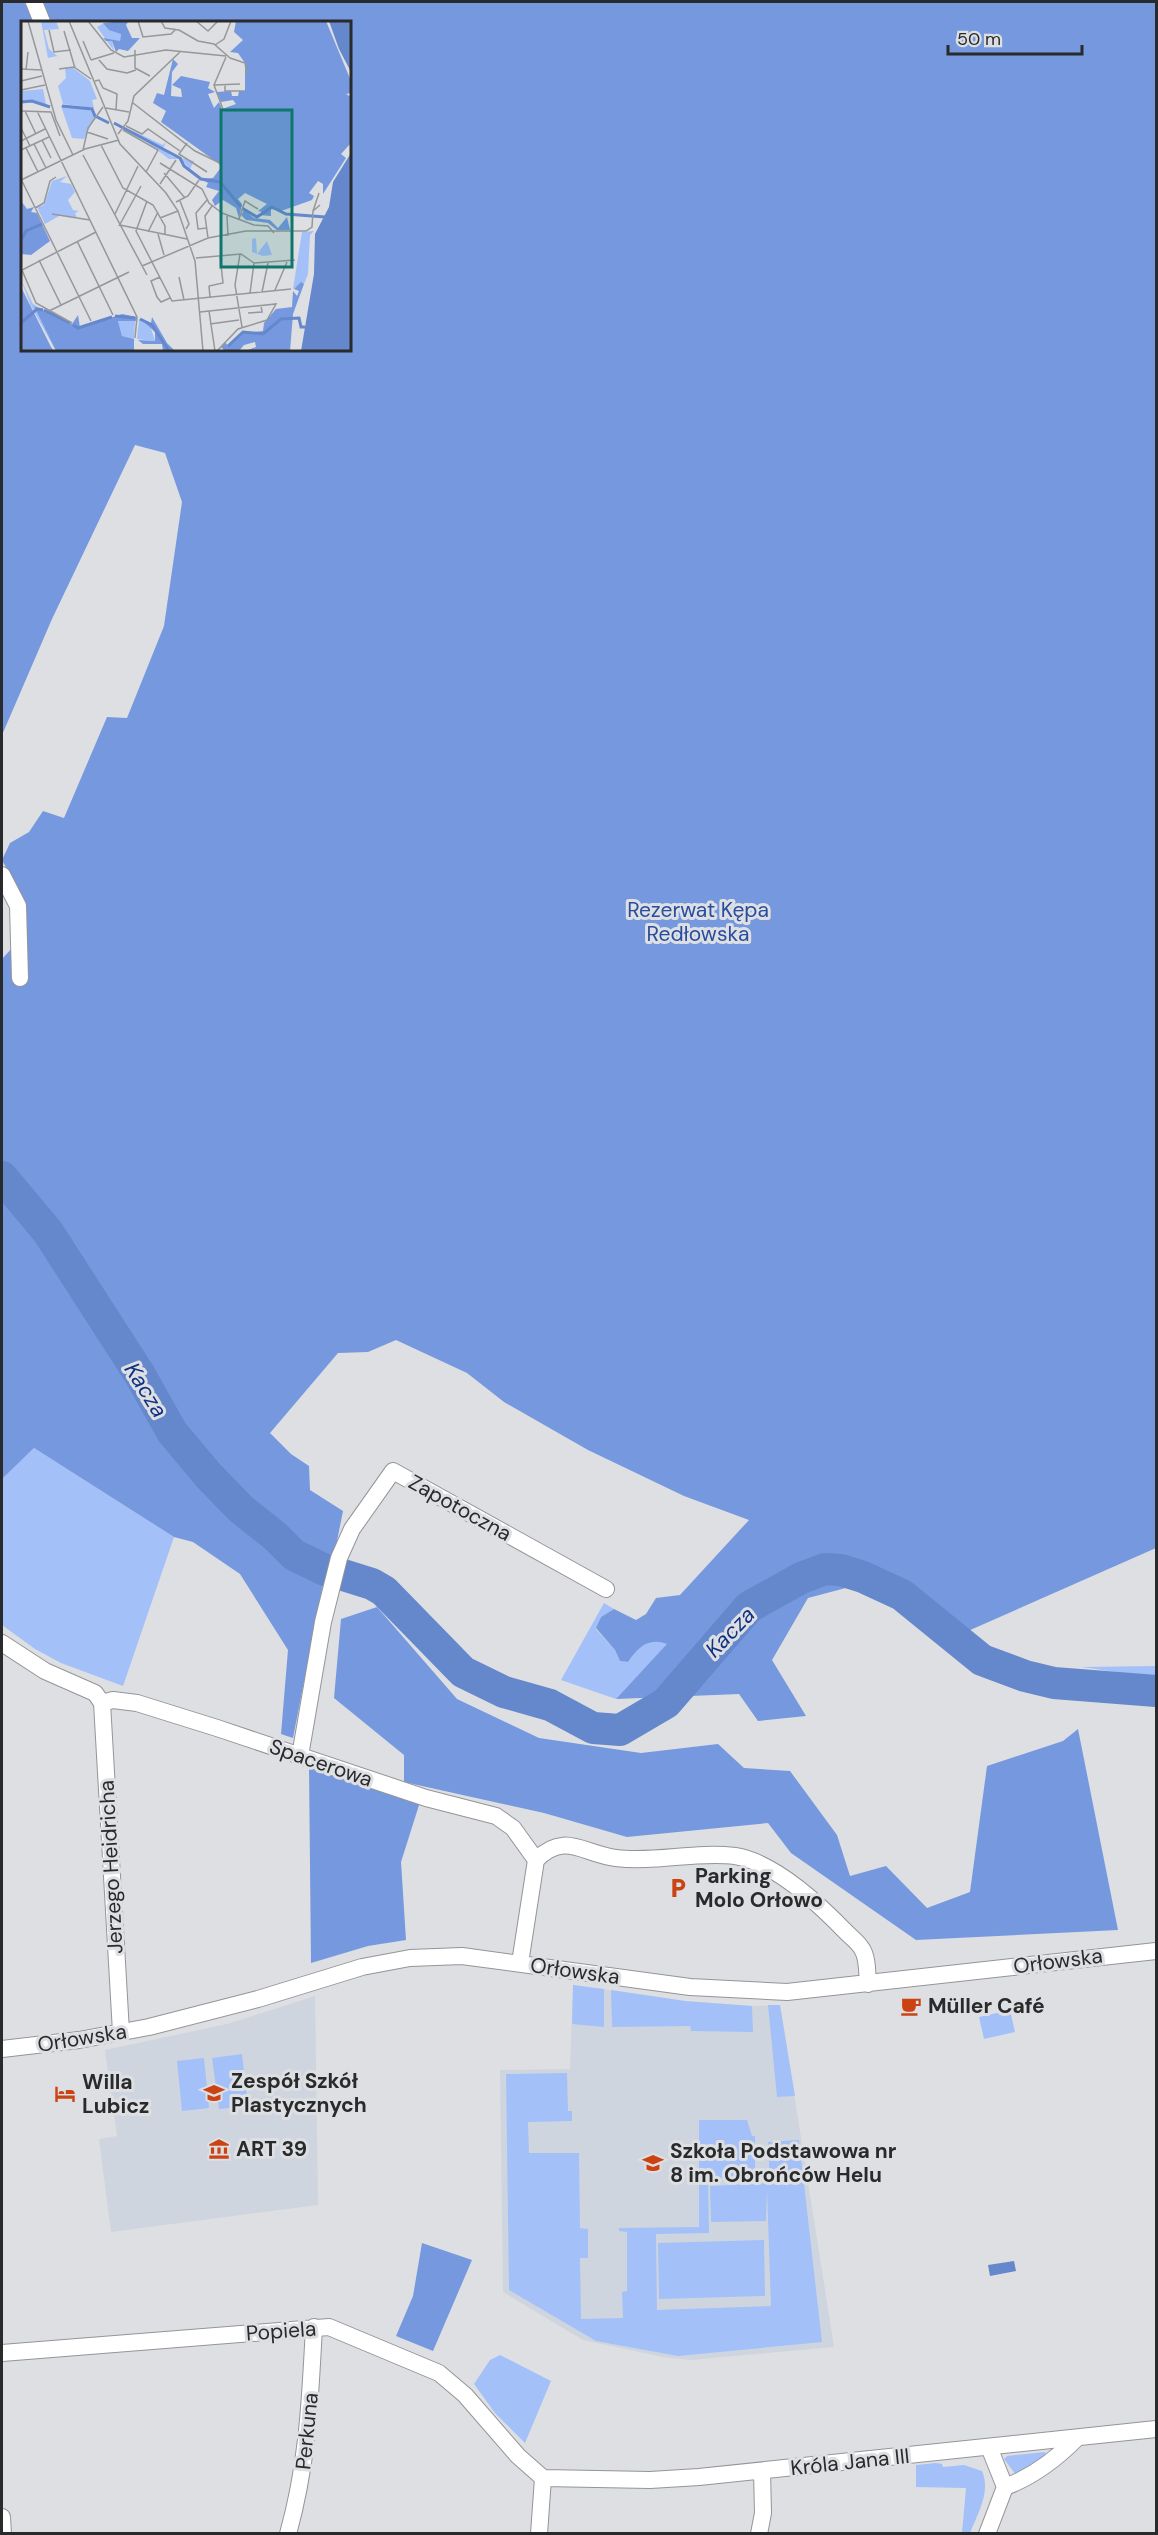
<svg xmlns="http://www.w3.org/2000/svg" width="1158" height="2535" font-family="'DM Sans',sans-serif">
  <rect width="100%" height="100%" fill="#dddfe2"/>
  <path fill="#cfd5de" d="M 573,1985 L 685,2001 L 752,2006 L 780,2005 L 834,2347 L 691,2360 L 663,2357 L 583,2340 L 503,2292 L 500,2070 L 570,2069 Z
    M 315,1996 L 318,2205 L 111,2232 L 99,2139 L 117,2136 L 105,2050 L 227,2024 Z"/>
  <path fill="#a3c0f9" d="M 34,1448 L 174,1537 L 123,1686 L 61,1663 L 35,1649 L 2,1625 L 2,1479 Z
    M 604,1603 L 614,1609 L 601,1617 L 596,1629 L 615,1650 L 620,1661 L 628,1662 C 638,1646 649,1637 668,1644 L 616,1699 L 561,1680 Z
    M 1156,1666 L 1156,1675 L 1135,1675 L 1082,1667 Z
    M 573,1985 L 604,1989 L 604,2027 L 572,2024 Z
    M 611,1990 L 685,2001 L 752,2006 L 753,2032 L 691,2031 L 690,2026 L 612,2027 Z
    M 768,2005 L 780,2005 L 795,2096 L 777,2097 Z
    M 1010,2010 L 1015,2032 L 984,2039 L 979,2017 Z
    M 242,2054 L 248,2106 L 219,2109 L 212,2058 Z
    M 204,2058 L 209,2108 L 182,2111 L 177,2061 Z
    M 567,2073 L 568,2111 L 572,2111 L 572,2121 L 528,2122 L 529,2153 L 579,2153 L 580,2228 L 588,2229 L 588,2258 L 580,2258 L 581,2319 L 623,2318 L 622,2292 L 627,2291 L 627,2232 L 619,2231 L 619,2228 L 699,2227 L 699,2120 L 747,2120 L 752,2136 L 755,2136 L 755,2177 L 708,2178 L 709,2233 L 656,2234 L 657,2310 L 771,2306 L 767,2190 L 766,2221 L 711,2222 L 710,2186 L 770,2183 L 768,2142 L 799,2140 L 822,2342 L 678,2356 L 596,2341 L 509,2290 L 506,2074 Z
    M 764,2240 L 765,2296 L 659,2299 L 658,2243 Z
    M 500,2355 L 551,2381 L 525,2443 L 495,2413 L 474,2384 L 490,2360 Z
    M 1045,2452 L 1046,2456 L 1016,2475 L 1004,2459 L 1007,2456 Z
    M 936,2463 L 942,2464 L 943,2467 L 964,2465 L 982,2471 C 991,2492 978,2513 970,2533 L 962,2533 L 966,2488 L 916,2487 L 916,2465 Z"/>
  <path fill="#7598df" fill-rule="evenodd" d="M 2,2 L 24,2 L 27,7 L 39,2 L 1156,2 L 1156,1548 L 968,1631 L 857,1585 L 808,1598 L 772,1660 L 806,1716 L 758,1721 L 739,1694 L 616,1699 L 667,1644 C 649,1637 638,1647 628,1662 L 620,1661 L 615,1650 L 596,1628 L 601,1617 L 614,1609 L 636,1620 L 646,1614 L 656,1598 L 680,1595 L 749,1520 L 684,1496 L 588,1450 L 504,1402 L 467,1373 L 396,1340 L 368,1352 L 338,1353 L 270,1433 L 291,1454 L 309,1466 L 310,1490 L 343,1511 L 336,1546 L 322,1589 L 293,1738 L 281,1734 L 288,1650 L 240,1574 L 193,1542 L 174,1537 L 34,1448 L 2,1479 L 2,959 L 12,948 L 24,901 L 2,860 L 10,843 L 29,832 L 43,811 L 64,818 L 107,717 L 127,718 L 164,626 L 182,502 L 165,453 L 135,445 L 52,619 L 2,735 ZM 22,22 L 350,22 L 350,350 L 22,350 Z
    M 377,1607 L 457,1699 L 539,1738 L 641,1753 L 718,1744 L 744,1768 L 790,1771 L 837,1835 L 850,1876 L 886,1866 L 927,1908 L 970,1892 L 987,1766 L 1063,1741 L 1078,1729 L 1118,1930 L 916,1940 L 791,1853 L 768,1823 L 627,1837 L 544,1813 L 404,1782 L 404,1755 L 334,1698 L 341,1619 Z
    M 309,1767 L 420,1802 L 401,1862 L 406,1940 L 368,1946 L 311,1963 Z
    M 422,2243 L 472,2260 L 433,2351 L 396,2336 L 413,2296 Z"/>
  <path fill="#6587cc" d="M 1014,2261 L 1016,2271 L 990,2276 L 988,2265 Z"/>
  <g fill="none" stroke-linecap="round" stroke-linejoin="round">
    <path stroke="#6587cc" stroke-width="32" d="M 2,1177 L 48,1232 L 140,1375 L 172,1432 L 208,1475 L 241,1509 L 275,1536 L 294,1555 L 325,1570
      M 340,1574 L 372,1584 L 384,1591 L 463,1672 L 504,1692 L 550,1705 L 593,1728 L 620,1730 L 666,1703 L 749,1607 L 801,1578 L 825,1569 L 841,1570 L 863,1577 L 902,1595 L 982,1660 L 1025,1676 L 1054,1683 L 1156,1691"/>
    <g stroke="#949598" stroke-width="18">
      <path id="minor" d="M 34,2 L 42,22
        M 2,875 L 18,906 L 20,978
        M 2,1643 L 45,1671 L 95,1693 L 102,1703
        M 102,1703 L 113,1700 L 137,1703 L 217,1728 L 426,1798 L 496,1816 L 513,1828 L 536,1860
        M 102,1703 L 121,2032
        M 300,1756 L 323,1622 L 339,1558 L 352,1529 L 393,1471 L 606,1589
        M 536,1860 C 565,1831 583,1854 616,1858 C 655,1863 695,1851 735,1856 C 774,1862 819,1904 846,1932 C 851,1937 859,1943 862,1949 C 868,1958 867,1974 868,1984
        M 520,1963 L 536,1860
        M 2,2049 L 79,2040 L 149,2027 L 258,1999 L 362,1967 L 410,1958 L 462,1956 L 690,1987 L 787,1992 L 1156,1951
        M 2,2353 L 329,2327 L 439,2373 L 465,2395 L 518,2456 L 543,2478
        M 543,2478 L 650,2480 L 699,2477 L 1156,2429
        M 1005,2487 C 1032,2477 1056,2459 1076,2439
        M 2,2517 L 3,2534
        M 288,2534 C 308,2462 310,2400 314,2327
        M 539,2534 L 543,2478
        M 759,2534 L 763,2513 L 762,2471
        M 987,2534 L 1005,2487 L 989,2447"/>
    </g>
    <use href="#minor" stroke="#fff" stroke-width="16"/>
  </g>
  <defs>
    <g id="parking-bare" transform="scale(1.62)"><path d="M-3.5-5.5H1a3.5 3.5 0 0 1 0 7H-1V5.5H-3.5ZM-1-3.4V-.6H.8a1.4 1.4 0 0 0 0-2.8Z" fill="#cb4313" stroke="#dddfe2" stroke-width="2.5" paint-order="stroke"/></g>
    <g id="cafe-bare" transform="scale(1.62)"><path d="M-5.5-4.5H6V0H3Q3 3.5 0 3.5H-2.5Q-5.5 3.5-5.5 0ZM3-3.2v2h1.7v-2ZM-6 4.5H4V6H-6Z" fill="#cb4313" stroke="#dddfe2" stroke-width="2.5" paint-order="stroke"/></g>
    <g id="school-bare" transform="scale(1.62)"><path d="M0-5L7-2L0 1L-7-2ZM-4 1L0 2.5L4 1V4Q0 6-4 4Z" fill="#cb4313" stroke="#dddfe2" stroke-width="2.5" paint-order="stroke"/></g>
    <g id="hotel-bare" transform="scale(1.62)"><path d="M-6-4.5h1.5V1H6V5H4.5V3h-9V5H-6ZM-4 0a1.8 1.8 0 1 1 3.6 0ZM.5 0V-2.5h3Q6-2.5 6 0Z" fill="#cb4313" stroke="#dddfe2" stroke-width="2.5" paint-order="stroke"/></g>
    <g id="museum-bare" transform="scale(1.62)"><path d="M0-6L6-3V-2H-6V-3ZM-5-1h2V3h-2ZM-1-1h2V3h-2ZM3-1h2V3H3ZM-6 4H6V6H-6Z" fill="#cb4313" stroke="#dddfe2" stroke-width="2.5" paint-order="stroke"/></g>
  </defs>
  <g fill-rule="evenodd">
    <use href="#parking-bare" x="678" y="1888"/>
    <use href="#cafe-bare" x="911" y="2006"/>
    <use href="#school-bare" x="214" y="2093"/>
    <use href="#hotel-bare" x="65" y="2094"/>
    <use href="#museum-bare" x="219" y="2149"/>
    <use href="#school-bare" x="653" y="2163"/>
  </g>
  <g text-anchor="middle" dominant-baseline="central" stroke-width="6" stroke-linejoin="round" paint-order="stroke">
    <g font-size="21" fill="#274da0" stroke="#dddfe2">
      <text x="698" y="910">Rezerwat Kępa<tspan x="698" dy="24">Redłowska</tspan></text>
    </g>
    <g font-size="21" fill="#292a2b" stroke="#dddfe2">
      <text transform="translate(460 1508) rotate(29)">Zapotoczna</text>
      <text transform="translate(321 1763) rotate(19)">Spacerowa</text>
      <text transform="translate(111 1867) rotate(-93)">Jerzego Heidricha</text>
      <text transform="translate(1058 1961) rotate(-7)">Orłowska</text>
      <text transform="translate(575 1971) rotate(8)">Orłowska</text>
      <text transform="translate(82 2038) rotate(-9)">Orłowska</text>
      <text transform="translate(281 2331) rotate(-4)">Popiela</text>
      <text transform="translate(307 2431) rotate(-84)">Perkuna</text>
      <text transform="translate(850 2462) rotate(-6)">Króla Jana III</text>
    </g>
    <g font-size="21" font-weight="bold" fill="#292a2b" stroke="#dddfe2" text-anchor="start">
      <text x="695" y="1876">Parking<tspan x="695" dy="24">Molo Orłowo</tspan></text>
      <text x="928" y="2006">Müller Café</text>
      <text x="231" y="2081">Zespół Szkół<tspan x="231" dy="24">Plastycznych</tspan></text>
      <text x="82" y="2082">Willa<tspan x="82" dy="24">Lubicz</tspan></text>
      <text x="236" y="2149">ART 39</text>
      <text x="670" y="2151">Szkoła Podstawowa nr<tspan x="670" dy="24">8 im. Obrońców Helu</tspan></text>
    </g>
    <g font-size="22" font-style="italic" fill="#103283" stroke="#dddfe2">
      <text transform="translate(146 1390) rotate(58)">Kacza</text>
      <text transform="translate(730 1632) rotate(-46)">Kacza</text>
    </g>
  </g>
  <g transform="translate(21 21)">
    <rect width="330" height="330" fill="#dddfe2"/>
    <path d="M 20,0 L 35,0 L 38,8 L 23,9 L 28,28 L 41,39 L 36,35 L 27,37 ZM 83,2 L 100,13 L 99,20 L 91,20 L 93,30 L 76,6 ZM 51,46 L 69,60 L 76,78 L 71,79 L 73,87 L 42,83 L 37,65 L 45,57 L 44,47 ZM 22,68 L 25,83 L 0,80 L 0,70 ZM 45,84 L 72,90 L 74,96 L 63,118 L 51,117 L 40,85 ZM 110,109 L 142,124 L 145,121 L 142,128 L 151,135 L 173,140 L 169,148 L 160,138 L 148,138 ZM 46,155 L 39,161 L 50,163 L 54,171 L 47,179 L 52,189 L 58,190 L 54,192 L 56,197 L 40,194 L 24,203 L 16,186 L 23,184 L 31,160 ZM 293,210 L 289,214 L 287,253 L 283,263 L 272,268 L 281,211 ZM 235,217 L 236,233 L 246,220 L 251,234 L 242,235 L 231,231 L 231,218 ZM 0,259 L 12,283 L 45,300 L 14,285 L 35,330 L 10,285 ZM 101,297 L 114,300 L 113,318 L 101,315 L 97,300 ZM 118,298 L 129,304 L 134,320 L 116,318 Z" fill="#a3c0f9"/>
    <path d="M 103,0 L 107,1 L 105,4 L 111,17 L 119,17 L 107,30 L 98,28 L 95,31 L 91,20 L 85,20 L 82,17 L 99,20 L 100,13 L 88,9 L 82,2 ZM 215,0 L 305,0 L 330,60 L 330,72 L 325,73 L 330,76 L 330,122 L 320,133 L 325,137 L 302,173 L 302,163 L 297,160 L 288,172 L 293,175 L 291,179 L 260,190 L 250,188 L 250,195 L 238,194 L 241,191 L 237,190 L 246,183 L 224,172 L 217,178 L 221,183 L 218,197 L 215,187 L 202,179 L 194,185 L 191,179 L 198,170 L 185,166 L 187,162 L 180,158 L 192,157 L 201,145 L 140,101 L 145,90 L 132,82 L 136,72 L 143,74 L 152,38 L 157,43 L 151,51 L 150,75 L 161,76 L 160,68 L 151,64 L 160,55 L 189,61 L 187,67 L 194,71 L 187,73 L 193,87 L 198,81 L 201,88 L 215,83 L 212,79 L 200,81 L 196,71 L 210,70 L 211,75 L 217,75 L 218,70 L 224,70 L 224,42 L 217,32 L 209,31 L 222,19 L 213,11 ZM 0,180 L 6,188 L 13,186 L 10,191 L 16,192 L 29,220 L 10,234 L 0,233 ZM 223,189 L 233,197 L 249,199 L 257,207 L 266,196 L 269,209 L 256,209 L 247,202 L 225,199 L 220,194 ZM 280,261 L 283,263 L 272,293 L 269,330 L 224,330 L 235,326 L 234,321 L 223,324 L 218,330 L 204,330 L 200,326 L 204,321 L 207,325 L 222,312 L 242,310 L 243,302 L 255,288 L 271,286 L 272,270 L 276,275 L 278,270 L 273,268 ZM 0,266 L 30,326 L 33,330 L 0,330 ZM 13,285 L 51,303 L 57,294 L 59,307 L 101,293 L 116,296 L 116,300 L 97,300 L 101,315 L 113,318 L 113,330 L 35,330 ZM 131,296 L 146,322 L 154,330 L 142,330 L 141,323 L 122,323 L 117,319 L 134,320 L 134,311 L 123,301 L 130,302 Z" fill="#7598df"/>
    <path d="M 308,0 L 330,0 L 330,51 L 318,28 ZM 330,132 L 330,330 L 280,330 L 293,253 L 294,213 L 308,186 L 312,161 Z" fill="#6587cc"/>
    <path fill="none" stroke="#6587cc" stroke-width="3" d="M 0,81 L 11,80 L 29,86M 41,85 L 71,88 L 74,95 L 88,102M 93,102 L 159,137 L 163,145 L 180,158 L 199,161 L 220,186M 221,187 L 236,196 L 251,186 L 265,193 L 304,196M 0,219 L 5,210 L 21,203M 23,289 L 49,302M 94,295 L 114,297M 119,298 L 131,304 L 148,330M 0,302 L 16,288 L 22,289M 52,304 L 57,307 L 91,296M 207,325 L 222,311 L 242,313 L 260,298 L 278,297 L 280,306 L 284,306"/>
    <path fill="none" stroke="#959799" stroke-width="1.5" d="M 7,0 L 35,99 L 52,134M 48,0 L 99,123 L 145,172 L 157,190 L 174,240 L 182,330M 67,0 L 90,29 L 103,36 L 145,29 L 205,35M 117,0 L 122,16 L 150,13 L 155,8M 140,0 L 144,7 L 158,9 L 177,20 L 193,23 L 209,37M 175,0 L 187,10 L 197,0M 28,9 L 33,31 L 50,29M 43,10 L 54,47M 62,20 L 70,39M 194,24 L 203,18 L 210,0M 114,29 L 114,47 L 129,55M 209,37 L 224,42 L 226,53M 70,39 L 93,32M 78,39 L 86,48 L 106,52 L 115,49M 0,48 L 21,49M 38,48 L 53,46 L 70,58M 5,49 L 7,31M 0,60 L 21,55M 74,60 L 78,59 L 82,67 L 96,73 L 95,88M 193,64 L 219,63M 204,64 L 204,70 L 224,70M 0,69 L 24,64M 112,82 L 174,130 L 199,142 L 201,150M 85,87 L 108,91M 0,90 L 30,91 L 39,115M 4,90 L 15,113M 16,90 L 116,296 L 114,317M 203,91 L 193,64 L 205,36M 105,105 L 121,113 L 127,108 L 159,130M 0,107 L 9,125M 102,109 L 137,129 L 125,151M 66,111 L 87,118M 97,113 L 107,100 L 113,75 L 159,31M 21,119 L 30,137M 0,120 L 24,108M 166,122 L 158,133 L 186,151M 13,123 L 25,147M 80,124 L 102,167 L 132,184 L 144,205 L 144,215M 5,127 L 17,151M 0,129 L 28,116M 62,129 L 67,107 L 82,86M 62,134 L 126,254M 139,142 L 181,168 L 188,182 L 201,192 L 233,204M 143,152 L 164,177M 0,158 L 70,300M 0,159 L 64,128 L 98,119M 139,163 L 155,139M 126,180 L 115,210 L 151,280 L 270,268M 159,180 L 168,203 L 165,208M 155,181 L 167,175 L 178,159M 14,187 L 23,182 L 29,160 L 35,156M 292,190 L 298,172M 31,193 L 69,199M 94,193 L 117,145M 206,195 L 207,215M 139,197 L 157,190M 218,198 L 224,180 L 237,188M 99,204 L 166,218M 233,204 L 247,205 L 253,212M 98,205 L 120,165M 186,207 L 177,208 L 175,192 L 186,179M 127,211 L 137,191M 137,213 L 143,234M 187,217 L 184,195 L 191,185M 56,220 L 92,294M 219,233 L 214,264 L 221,306M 175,237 L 220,233 L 233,242M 18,239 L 40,284M 233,242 L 274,239M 121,245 L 187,217 L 225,210 L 285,210 L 291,206 L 292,190 L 299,184M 139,256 L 130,260 L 136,276 L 140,281 L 149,277M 158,256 L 163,279M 254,269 L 266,241M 241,271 L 247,242M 229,272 L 233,242M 189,276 L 188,265 L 202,262 L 199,235M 28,290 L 108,251M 188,290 L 194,330M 179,291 L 255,283 L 246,299 L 217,308 L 196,330M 227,292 L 241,291 L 240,284M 51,302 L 15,282 L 1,249 L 75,211M 189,303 L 218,299"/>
    <path fill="#0f766e" fill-opacity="0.15" stroke="#0f766e" stroke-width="3" d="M 200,89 L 271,89 L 271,246 L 200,246 Z"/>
    <rect width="330" height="330" fill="none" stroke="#292a2b" stroke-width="3"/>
  </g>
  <rect width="1158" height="2535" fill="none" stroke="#292a2b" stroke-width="6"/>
  <path d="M948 45v9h134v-9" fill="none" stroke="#292a2b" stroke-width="3"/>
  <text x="957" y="45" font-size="18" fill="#292a2b" stroke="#dddfe2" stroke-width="4.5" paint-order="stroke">50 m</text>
</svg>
